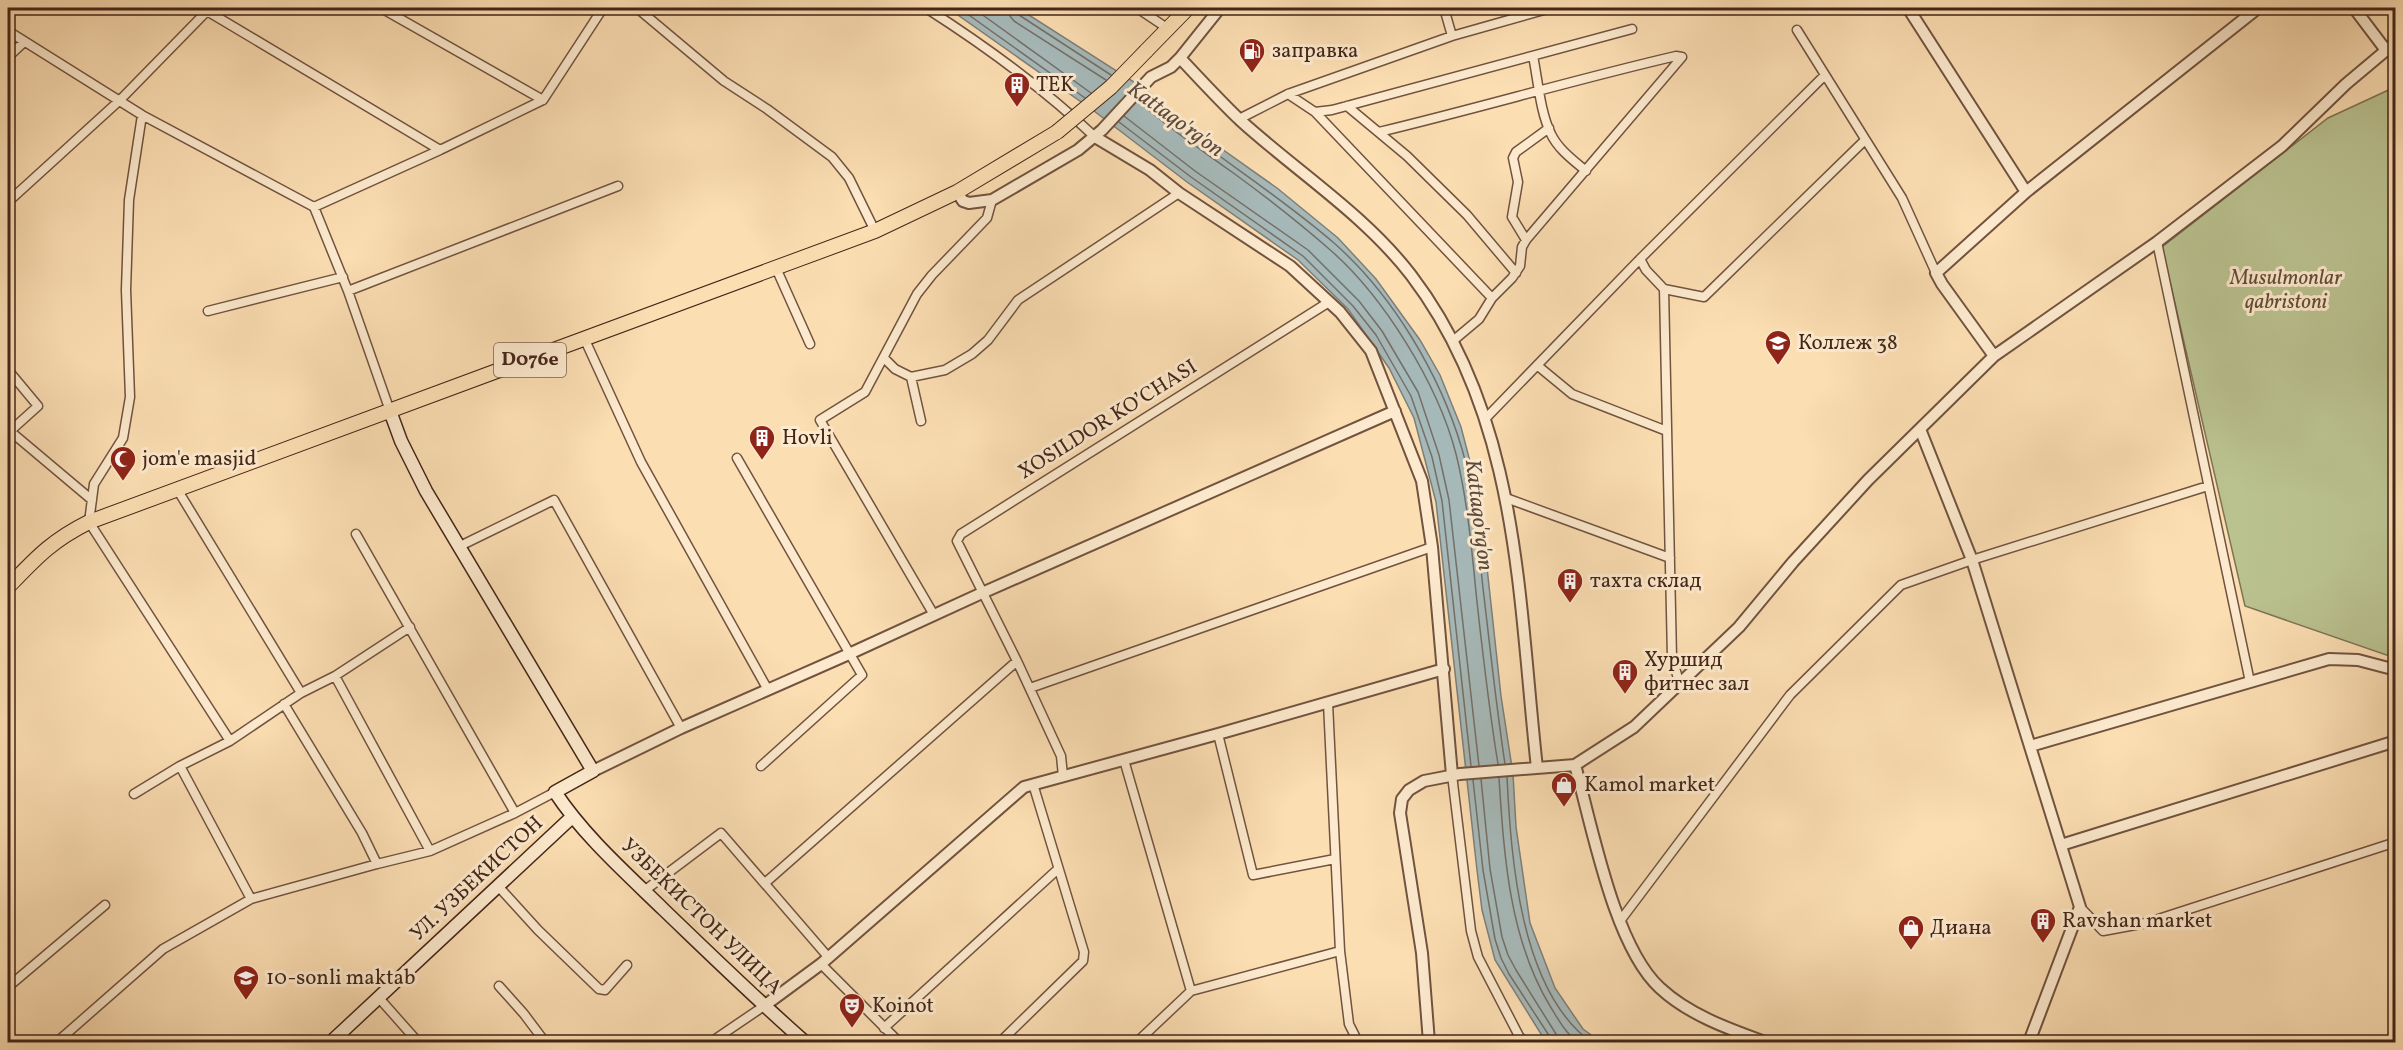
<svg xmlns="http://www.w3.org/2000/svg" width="2403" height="1050" font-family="Vollkorn,serif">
  <rect width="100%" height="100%" fill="#fcdeb3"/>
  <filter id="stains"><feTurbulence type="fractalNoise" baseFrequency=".00333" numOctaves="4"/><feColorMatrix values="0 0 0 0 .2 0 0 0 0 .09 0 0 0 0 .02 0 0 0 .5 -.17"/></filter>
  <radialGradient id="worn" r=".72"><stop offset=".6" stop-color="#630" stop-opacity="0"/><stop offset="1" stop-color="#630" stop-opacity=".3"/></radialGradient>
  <path fill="#bac290" stroke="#7e7454" stroke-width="1.5" d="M 2395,87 L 2395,658 L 2245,606 L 2162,247 L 2328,118 Z"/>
  <path fill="#a6b9b9" stroke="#7e7e79" stroke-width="1.5" d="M 948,8 L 1018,8 L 1145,89 L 1188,125 L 1277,188 L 1338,238 L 1376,279 L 1420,340 L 1440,375 L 1461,427 L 1473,473 L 1485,549 L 1501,696 L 1513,774 L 1516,827 L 1530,923 L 1555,988 L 1583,1029 L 1601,1042 L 1546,1042 L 1495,960 L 1482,910 L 1477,870 L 1436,502 L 1414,418 L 1389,368 L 1348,309 L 1298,260 L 1187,182 L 1094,111 Z"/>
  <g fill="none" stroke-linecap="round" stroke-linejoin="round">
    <path stroke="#746f68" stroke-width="1.5" d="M 959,8 L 1085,98
      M 973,8 L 1091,93
      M 1008,8 L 1010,16 L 1014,21 L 1106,80
      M 1016,8 L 1019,15 L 1111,75
      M 1143,96 C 1203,149 1273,190 1334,243 C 1392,294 1440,374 1462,449 C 1475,493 1478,542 1483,588 C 1490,647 1496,705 1505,764
      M 1138,101 C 1168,128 1200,149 1232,172 C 1265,196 1297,221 1328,248 C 1383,295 1438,384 1456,454 C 1468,502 1472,553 1477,602 C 1483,656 1489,710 1498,764
      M 1124,116 L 1195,171 L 1308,250 L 1359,301 L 1382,331 L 1418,392 L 1439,455 L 1449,500 L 1479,766
      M 1119,122 L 1191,177 L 1303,256 L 1353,306 L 1376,335 L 1411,396 L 1432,457 L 1442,501 L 1471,766
      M 1507,777 C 1511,858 1520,990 1591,1042
      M 1499,778 C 1504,855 1509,938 1550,1006 C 1558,1019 1566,1034 1578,1042
      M 1481,779 L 1490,869 L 1502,937 L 1508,955 L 1516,970 L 1556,1034 L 1558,1042
      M 1473,780 L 1483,870 L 1495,939 L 1501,958 L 1509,974 L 1550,1037 L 1551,1042"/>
    <g stroke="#71533f" stroke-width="11">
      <path id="minor" d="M 202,8 L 440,150
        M 381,8 L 543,100
        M 637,8 L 724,81 L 767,109 L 832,157 L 849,178 L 875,231
        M 926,8 C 987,47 1042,87 1095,137
        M 1137,8 L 1167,28
        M 1444,8 L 1452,36
        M 1797,30 L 1902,198 L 1936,273
        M 8,31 L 142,115 L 314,207 L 348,291 L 390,411
        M 1533,56 C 1538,80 1540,112 1551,134 C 1558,149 1573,160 1586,171
        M 8,57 L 24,42
        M 1288,94 L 1315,112 L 1332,110 L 1632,29
        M 1347,106 L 1407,156 L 1467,215 L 1516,273
        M 1315,112 L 1492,298
        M 142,115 L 129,200 L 126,290 L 130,397 L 123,438 L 94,484 L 89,522 L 230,741
        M 1239,119 L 1288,94 L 1452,36 L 1551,8
        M 1379,132 C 1479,108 1577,79 1676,56 L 1682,57 L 1526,240 L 1522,247 L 1520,266 L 1512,278 L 1492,298 L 1479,319 L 1454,340
        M 8,202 L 120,100 L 210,8
        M 314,207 L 440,150 L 543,100 L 603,8
        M 1526,240 L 1512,217 L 1518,182 L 1513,158 L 1516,152 L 1549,128
        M 2157,242 L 2250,682
        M 1640,259 L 1646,270 L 1664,289 L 1672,658 L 1680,685
        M 776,268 L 810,344
        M 1664,289 L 1704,297 L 1865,140
        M 348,291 L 618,186
        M 208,311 L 343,277
        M 585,340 L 641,462 L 768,690
        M 884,358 L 895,369 L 911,377 L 945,370 L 972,354 L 988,340 L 1018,300 L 1179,193
        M 1538,366 L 1572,394 L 1667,431
        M 8,370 L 38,406 L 8,433
        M 911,377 L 921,421
        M 1486,418 L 1640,259 L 1825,75
        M 10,431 L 92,500
        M 737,458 L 862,675 L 761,766
        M 177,489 L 301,693
        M 1506,498 L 1670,558
        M 356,534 L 515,813
        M 458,547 L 554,500 L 681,728
        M 934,615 L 820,420 L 865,392 L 917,294 L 932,275 L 987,218 L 992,200
        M 335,676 L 430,851
        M 1030,688 L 1432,547
        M 1328,703 L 1340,951 L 1349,1024 L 1358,1042
        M 284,704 L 362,833 L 377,864
        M 1218,734 L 1253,875 L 1335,859
        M 1124,760 L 1191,991
        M 180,766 L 251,899
        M 1452,775 L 1471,931 L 1478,957 L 1519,1036 L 1524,1042
        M 1063,776 L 1061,756 L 1017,661 L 957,541 L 961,534 L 1329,302
        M 134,794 L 180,766 L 230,741 L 301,693 L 335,676 L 410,627
        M 765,883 L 1017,661
        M 498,886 L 538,930 L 599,989 L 605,990 L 627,965
        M 644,891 L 721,833 L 829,958
        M 2080,907 L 2103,931 L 2146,923 L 2396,842
        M 1620,921 L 1790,695 L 1901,585 L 1972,560 L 2208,486
        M 821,964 L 899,1042
        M 499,986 L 524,1014 L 545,1042
        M 8,987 L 105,905
        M 379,998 L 418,1042
        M 884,1028 L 1058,869
        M 57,1042 L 163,949 L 251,899 L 377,864 L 430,851 L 515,813 L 555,792
        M 711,1042 L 764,1006
        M 1000,1042 L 1083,961 L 1084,952 L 1033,784
        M 1137,1042 L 1191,991 L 1340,951"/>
    </g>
    <g stroke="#71533f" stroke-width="14">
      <path id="tertiary" d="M 1908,8 L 2026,192
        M 2354,8 L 2385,49
        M 1180,58 C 1200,79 1219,100 1240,120 C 1296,171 1364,214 1411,275 C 1520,418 1518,597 1537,768
        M 1095,137 L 1150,170 L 1179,193 L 1290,266 L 1340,312 L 1371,351 L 1422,481 L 1432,547 L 1452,775
        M 957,192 L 963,201 L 969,203 L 992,200 L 1078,150 L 1102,130 L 1151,77 L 1171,67 L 1180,58 L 1220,8
        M 1994,356 L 1942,284 L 1936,273 L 2026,192 L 2258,8
        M 1920,429 L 1972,560 L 2080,907 L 2029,1042
        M 2030,746 L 2329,659 L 2358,660 L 2396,670
        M 1575,765 C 1592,826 1614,946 1660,988 C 1689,1015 1729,1029 1765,1042
        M 593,771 L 681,728 L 849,654 L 982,593 L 1395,411
        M 2061,845 L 2396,741
        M 764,1006 L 821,964 L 1024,787 L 1218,734 L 1444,669
        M 1429,1042 L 1422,953 L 1400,813 L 1402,799 L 1409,790 L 1424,781 L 1460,774 L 1575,765 L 1634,727 L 1739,627 L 1793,562 L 1868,480 L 1994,356 L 2157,242 L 2282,146 L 2346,84 L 2396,42"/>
    </g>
    <g stroke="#432518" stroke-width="15">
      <path id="secondary" d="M 390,411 L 401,441 L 426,491 L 593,771 L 555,792 C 584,836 626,873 664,910 C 711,955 757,1000 805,1042
        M 331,1042 L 572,817"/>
    </g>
    <g stroke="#432518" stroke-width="16">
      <path id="primary" d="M 1146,51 L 1188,8
        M 8,587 C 36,558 51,541 89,522 L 875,231 L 957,192 L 1057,132"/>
    </g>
    <use href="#minor" stroke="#fdeace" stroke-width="8"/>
    <use href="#tertiary" stroke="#fdeace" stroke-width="10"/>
    <use href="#secondary" stroke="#fdeace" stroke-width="12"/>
    <use href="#primary" stroke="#fcdeb3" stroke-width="14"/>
    <g stroke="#432518" stroke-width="16" stroke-linecap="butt">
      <path id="primary-bridge" d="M 1057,132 L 1111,87 L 1146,51"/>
    </g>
    <use href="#primary-bridge" stroke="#fcdeb3" stroke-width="14"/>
  </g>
  <defs>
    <g id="fuel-pin" transform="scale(1.35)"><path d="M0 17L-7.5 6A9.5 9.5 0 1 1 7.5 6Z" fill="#8f2418" stroke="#fdeace"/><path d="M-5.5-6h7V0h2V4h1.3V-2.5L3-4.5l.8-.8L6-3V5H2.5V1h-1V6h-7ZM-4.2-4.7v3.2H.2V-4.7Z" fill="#fff"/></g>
    <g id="building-pin" transform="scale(1.35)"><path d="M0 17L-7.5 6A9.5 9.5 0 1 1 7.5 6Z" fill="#8f2418" stroke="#fdeace"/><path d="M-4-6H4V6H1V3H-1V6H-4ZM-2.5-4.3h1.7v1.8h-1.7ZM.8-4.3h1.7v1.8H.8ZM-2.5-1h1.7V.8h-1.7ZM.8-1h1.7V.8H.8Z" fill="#fff"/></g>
    <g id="school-pin" transform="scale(1.35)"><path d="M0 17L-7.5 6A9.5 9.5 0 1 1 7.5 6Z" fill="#8f2418" stroke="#fdeace"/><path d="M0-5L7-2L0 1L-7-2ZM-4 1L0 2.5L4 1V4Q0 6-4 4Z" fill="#fff"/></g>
    <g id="mosque-pin" transform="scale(1.35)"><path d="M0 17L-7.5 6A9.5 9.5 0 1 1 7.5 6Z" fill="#8f2418" stroke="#fdeace"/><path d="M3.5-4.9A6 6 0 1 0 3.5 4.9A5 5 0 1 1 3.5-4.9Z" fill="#fff"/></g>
    <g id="shop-pin" transform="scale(1.35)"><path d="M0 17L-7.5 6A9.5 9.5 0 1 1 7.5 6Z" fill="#8f2418" stroke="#fdeace"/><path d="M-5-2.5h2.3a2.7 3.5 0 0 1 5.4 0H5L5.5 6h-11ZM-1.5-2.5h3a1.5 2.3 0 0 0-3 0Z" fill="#fff"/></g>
    <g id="theatre-pin" transform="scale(1.35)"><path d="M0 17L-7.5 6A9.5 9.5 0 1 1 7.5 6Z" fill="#8f2418" stroke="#fdeace"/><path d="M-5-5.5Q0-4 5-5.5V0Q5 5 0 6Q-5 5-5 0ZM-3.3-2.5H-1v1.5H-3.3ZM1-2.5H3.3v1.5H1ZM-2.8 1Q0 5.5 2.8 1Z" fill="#fff"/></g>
  </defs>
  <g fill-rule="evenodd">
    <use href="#fuel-pin" x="1252" y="51"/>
    <use href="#building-pin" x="1017" y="85"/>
    <use href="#school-pin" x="1778" y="343"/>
    <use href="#building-pin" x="762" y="438"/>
    <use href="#mosque-pin" x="123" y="459"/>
    <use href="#building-pin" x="1570" y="581"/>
    <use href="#building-pin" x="1625" y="672"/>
    <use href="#shop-pin" x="1564" y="785"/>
    <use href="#building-pin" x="2043" y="921"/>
    <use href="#shop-pin" x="1911" y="928"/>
    <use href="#school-pin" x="246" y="978"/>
    <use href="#theatre-pin" x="852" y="1006"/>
  </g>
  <g text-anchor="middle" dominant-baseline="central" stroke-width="6" stroke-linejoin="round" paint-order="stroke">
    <rect fill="#fdeace" stroke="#7b604f" stroke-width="1.5" x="494" y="343" width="72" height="34" rx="4.5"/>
    <g font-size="20" font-weight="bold" fill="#432518">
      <text x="530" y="360">D076e</text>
    </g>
    <g font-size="21" fill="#432518" stroke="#fdeace" text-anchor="start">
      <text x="1272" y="51">заправка</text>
      <text x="1036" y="85">TEK</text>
      <text x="1798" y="343">Коллеж 38</text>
      <text x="782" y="438">Hovli</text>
      <text x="142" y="459">jom'e masjid</text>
      <text x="1590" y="581">тахта склад</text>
      <text x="1644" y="660">Хуршид<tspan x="1644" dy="24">фитнес зал</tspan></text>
      <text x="1584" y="785">Kamol market</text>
      <text x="2062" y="921">Ravshan market</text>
      <text x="1930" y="928">Диана</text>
      <text x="266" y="978">10-sonli maktab</text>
      <text x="872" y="1006">Koinot</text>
    </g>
    <g font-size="21" font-style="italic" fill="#614c36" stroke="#fdeace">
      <text x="2286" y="278">Musulmonlar<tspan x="2286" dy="24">qabristoni</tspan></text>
    </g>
    <g font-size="21" fill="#432518" stroke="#fdeace">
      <text transform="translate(1108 420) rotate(-32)">XOSILDOR KO’CHASI</text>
      <text transform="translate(477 879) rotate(-43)">УЛ. УЗБЕКИСТОН</text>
      <text transform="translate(701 917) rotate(44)">УЗБЕКИСТОН УЛИЦА</text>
    </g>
    <g font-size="22" font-style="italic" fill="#5c4a40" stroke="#fdeace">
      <text transform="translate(1175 120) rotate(36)">Kattaqo'rg'on</text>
      <text transform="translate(1478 515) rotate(83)">Kattaqo'rg'on</text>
    </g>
  </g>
  <rect width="2403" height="1050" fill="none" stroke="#fcdeb3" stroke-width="30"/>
  <rect x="9" y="9" width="2385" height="1032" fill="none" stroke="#432518" stroke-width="3"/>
  <rect x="15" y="15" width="2373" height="1020" fill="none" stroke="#432518" stroke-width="1.5"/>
  <rect width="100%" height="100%" filter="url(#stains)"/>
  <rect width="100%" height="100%" fill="url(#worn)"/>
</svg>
